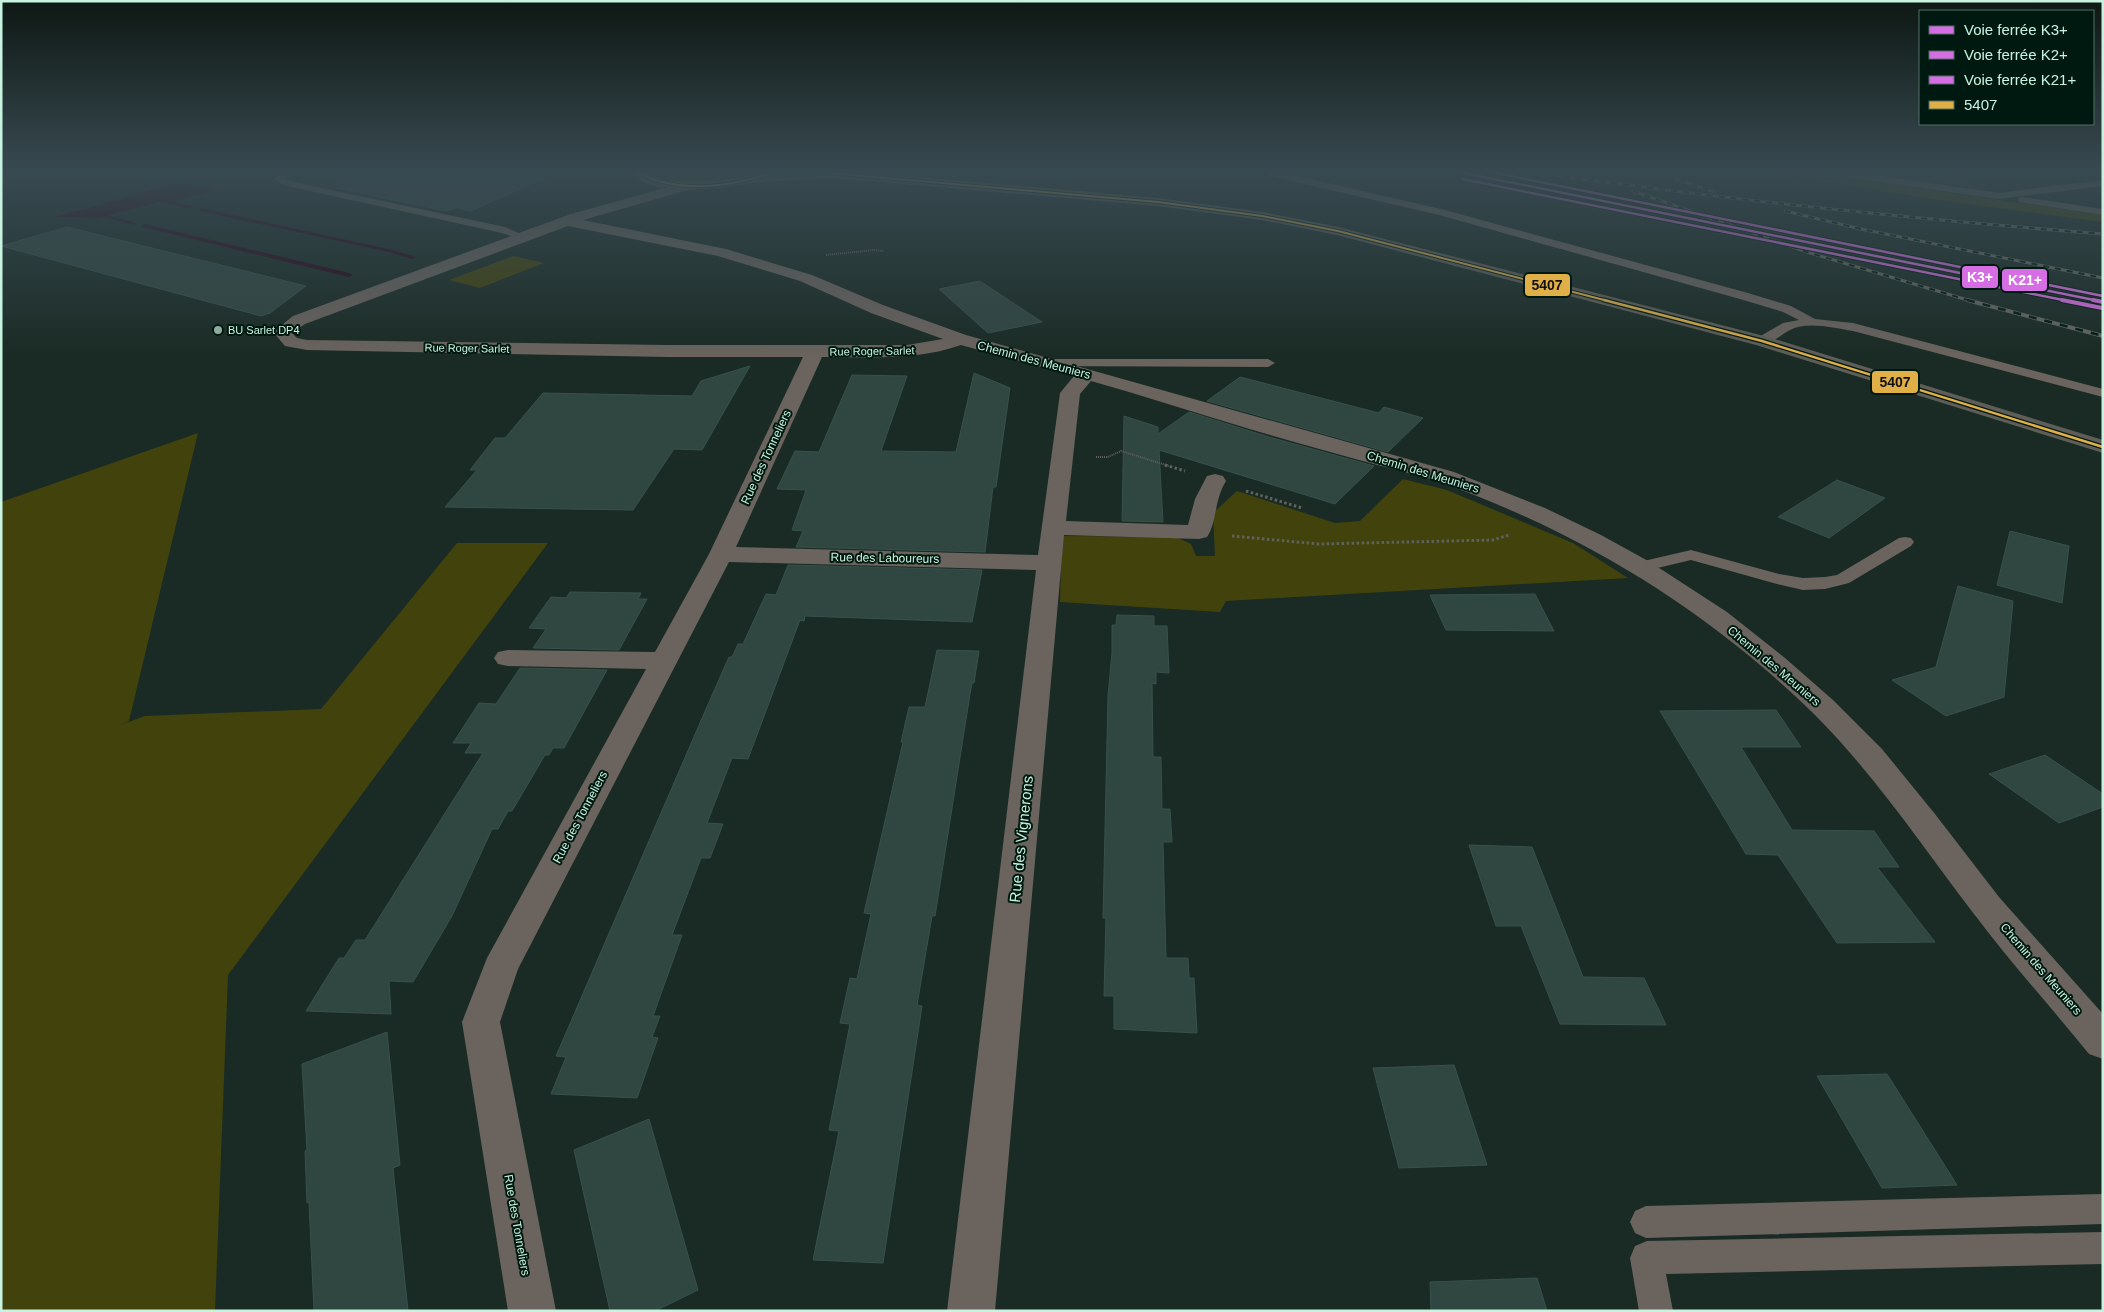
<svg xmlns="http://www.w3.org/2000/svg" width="2104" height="1312" font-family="Helvetica,sans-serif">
  <rect width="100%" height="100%" fill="#1a2b25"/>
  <path fill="#42420c" d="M 654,173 L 761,173 C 733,180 679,191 654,173 Z
    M 1770,173 L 1813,173 L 2103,215 L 2103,222 L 1945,201 Z
    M 1958,174 L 1965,176 L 1970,187 L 1911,180 Z
    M 513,256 L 544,263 L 480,288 L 449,280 Z
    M 198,433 L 129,721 L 120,725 L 145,716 L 321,709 L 457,543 L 548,543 L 228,975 L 215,1311 L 1,1311 L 1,502 Z
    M 1403,479 L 1447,490 L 1573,543 L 1628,578 L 1226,601 L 1220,612 L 1060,602 L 1062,536 L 1176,537 L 1191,544 L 1196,556 L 1215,556 L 1213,513 L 1237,491 L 1335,523 L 1360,521 Z"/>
  <path fill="#29041a" d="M 180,182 L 216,190 L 168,203 L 159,202 L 99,218 L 55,217 Z"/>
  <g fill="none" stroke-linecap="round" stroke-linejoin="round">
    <path fill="#29041a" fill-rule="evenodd" d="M 155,197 L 191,206 L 192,207 L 189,209 L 153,200 L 153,198 Z
      M 202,208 L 392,250 L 416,257 L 412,259 L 389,252 L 200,211 L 200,209 Z
      M 100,210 L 103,212 L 101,214 L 137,223 L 134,225 L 91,214 Z
      M 145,224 L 349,273 L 353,275 L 349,277 L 143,227 L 142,226 Z"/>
  </g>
  <path fill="#304641" stroke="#37514c" d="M 338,173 L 556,173 L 471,211 L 457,208 L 446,211 L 336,188 Z
    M 67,227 L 306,286 L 270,313 L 261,316 L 1,246 Z
    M 980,281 L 1042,322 L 988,333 L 939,289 Z
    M 750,366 L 702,450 L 674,449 L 633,510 L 445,507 L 477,470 L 470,470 L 495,438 L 505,438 L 543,393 L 692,396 L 701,381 Z
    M 974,373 L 1010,388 L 996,487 L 993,487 L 985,552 L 796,547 L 803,531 L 792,530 L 806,490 L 777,489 L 795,451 L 819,452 L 852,375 L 907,376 L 881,451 L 956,452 Z
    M 1240,377 L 1379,413 L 1384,407 L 1423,418 L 1388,452 L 1207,401 Z
    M 1189,412 L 1269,437 L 1374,466 L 1335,504 L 1159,450 L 1163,522 L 1122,521 L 1124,416 L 1158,427 L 1158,434 Z
    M 1837,480 L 1885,498 L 1829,538 L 1778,517 Z
    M 2010,531 L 2069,546 L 2062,603 L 1997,585 Z
    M 788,565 L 982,570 L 972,622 L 805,616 L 804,621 L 800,620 L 748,759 L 732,758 L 707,823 L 723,824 L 710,858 L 701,858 L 672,935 L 682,935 L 653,1016 L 660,1016 L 652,1037 L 658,1038 L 637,1098 L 551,1094 L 566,1057 L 556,1056 L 706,709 L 729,657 L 732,657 L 738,644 L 743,644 L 766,594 L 776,595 Z
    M 1958,586 L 2013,601 L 2004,697 L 1946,716 L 1892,680 L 1936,667 Z
    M 570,592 L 641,593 L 638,599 L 647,599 L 619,650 L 533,648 L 546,629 L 529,628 L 551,597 L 566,598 Z
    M 1535,594 L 1554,631 L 1446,630 L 1430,595 Z
    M 1117,615 L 1154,616 L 1154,626 L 1167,626 L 1169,673 L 1156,672 L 1156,684 L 1152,683 L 1153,757 L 1161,757 L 1162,809 L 1170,809 L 1172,842 L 1163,842 L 1166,958 L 1188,958 L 1189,978 L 1194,978 L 1197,1033 L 1114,1029 L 1114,996 L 1104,996 L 1106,918 L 1103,918 L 1108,696 L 1112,653 L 1112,625 L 1116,625 Z
    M 937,650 L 979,651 L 974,683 L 972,683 L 970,694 L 935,916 L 932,916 L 917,1005 L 922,1006 L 883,1263 L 813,1260 L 839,1131 L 829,1130 L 850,1024 L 840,1023 L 850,978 L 857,979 L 871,914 L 864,913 L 903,742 L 901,742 L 909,707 L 925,707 Z
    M 520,668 L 607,670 L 564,748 L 553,748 L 549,755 L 545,755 L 512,811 L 508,811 L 498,829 L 492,829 L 452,916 L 413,982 L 389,981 L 391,1014 L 306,1011 L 339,958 L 344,958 L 356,940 L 365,940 L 483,753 L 465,753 L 471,743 L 453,743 L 479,703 L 496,704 Z
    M 1776,710 L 1801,747 L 1741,747 L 1792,830 L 1874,831 L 1899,867 L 1877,867 L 1935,942 L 1837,943 L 1778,855 L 1746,854 L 1660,711 Z
    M 2045,755 L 2103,794 L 2103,807 L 2059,823 L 1989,774 Z
    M 1469,845 L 1532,847 L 1583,977 L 1644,978 L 1666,1025 L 1560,1024 L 1521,926 L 1496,926 Z
    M 387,1032 L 400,1165 L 393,1168 L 408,1311 L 314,1311 L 309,1202 L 307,1203 L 305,1151 L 307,1150 L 302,1064 Z
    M 1454,1065 L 1487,1165 L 1399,1168 L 1373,1068 Z
    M 1887,1074 L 1957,1185 L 1882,1188 L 1817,1076 Z
    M 649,1119 L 698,1290 L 655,1311 L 610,1311 L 574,1150 Z
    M 1537,1278 L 1547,1311 L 1431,1311 L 1430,1282 Z"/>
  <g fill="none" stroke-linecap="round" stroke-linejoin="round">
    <path stroke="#5e615c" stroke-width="2" stroke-dasharray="1 1" stroke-linecap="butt" d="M 826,255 L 874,250 L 884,251
      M 1096,457 L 1108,457 L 1121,451 L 1169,466"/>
    <path stroke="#5e615c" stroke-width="3" stroke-dasharray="2.5 2.5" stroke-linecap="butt" d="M 1165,465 L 1185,471
      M 1246,491 L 1302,508
      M 1232,536 L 1319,544 L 1493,540 L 1509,535"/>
    <path fill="#6a635e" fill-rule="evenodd" d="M 280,173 L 291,173 L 285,179 L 289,181 L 505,227 L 527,237 L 522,240 L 502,233 L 283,185 L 274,179 Z
      M 1266,173 L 1284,173 L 1445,210 L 1748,293 L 1791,306 L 1815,319 L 1853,323 L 2103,389 L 2103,397 L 1853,331 C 1833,328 1808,321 1790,330 C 1780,335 1769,347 1757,344 L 1755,341 L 1757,338 L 1783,323 L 1799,320 L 1783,312 L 1740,299 L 1439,215 L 1271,176 Z
      M 1835,173 L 1861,173 L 1998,193 L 2103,180 L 2103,186 L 1998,199 L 1840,176 Z
      M 2023,197 L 2103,209 L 2103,215 L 2019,202 L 2019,198 Z
      M 1044,359 L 1268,359 L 1275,363 L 1268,367 L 1039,366 L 1037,363 Z
      M 1905,537 L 1911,538 L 1914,542 L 1911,546 L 1849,583 L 1825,589 L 1803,590 L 1777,584 L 1691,560 L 1641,572 L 1635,571 L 1632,567 L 1635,563 L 1691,550 L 1779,574 L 1803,578 L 1825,577 L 1837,575 L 1899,538 Z
      M 2103,1194 L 2103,1224 L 1646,1238 L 1635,1233 L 1630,1222 L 1635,1211 L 1646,1206 Z
      M 2103,1232 L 2103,1264 L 1666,1274 L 1673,1311 L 1639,1311 L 1630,1258 L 1635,1246 L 1647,1241 Z"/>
    <path fill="#6a635e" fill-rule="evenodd" d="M 686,182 L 693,186 L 691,189 L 583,220 L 726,249 L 812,275 L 883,305 L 966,335 L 1454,472 L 1545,508 L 1601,535 L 1650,562 L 1727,612 L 1785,658 L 1833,700 L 1882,749 L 1935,814 L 1999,897 L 2103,1014 L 2103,1059 L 2089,1054 C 2051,1007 2010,962 1974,914 C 1922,846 1875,775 1814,714 C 1708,610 1579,531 1439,482 C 1422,476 1403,472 1385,467 C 1341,455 1297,443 1253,430 C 1199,414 1145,396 1091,381 L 1080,394 L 1066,521 L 1188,525 L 1195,499 L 1207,476 L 1215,474 L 1223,476 L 1226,481 C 1214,500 1217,523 1207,537 L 1199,539 L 1064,535 L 995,1311 L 947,1311 L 1036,570 L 729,562 L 518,969 L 500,1022 L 556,1311 L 508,1311 L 462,1022 L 487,958 L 646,669 L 508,666 L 498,664 L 494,658 L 498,652 L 508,650 L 655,652 L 709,554 L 803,357 L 668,357 L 307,350 L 285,346 L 273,332 L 293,316 L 571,214 ZM 568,226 L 718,256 L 800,281 L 871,313 L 943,339 L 907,345 L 668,345 L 307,340 L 297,338 L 292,333 L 305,324 ZM 961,345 L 1074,376 L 1060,393 L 1038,555 L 736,547 L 822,357 C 868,357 916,361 961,345 Z"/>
    <path fill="#5e5d57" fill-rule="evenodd" d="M 632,173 L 647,173 L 665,180 L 683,182 L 724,180 L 760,173 L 874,173 L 1158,198 L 1262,212 L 1338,227 L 1768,337 L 2103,440 L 2103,453 L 1756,345 L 1337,235 L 1262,220 L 1158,206 L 834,178 C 808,180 780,180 754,183 C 723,186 654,201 632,173 Z"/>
    <g stroke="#636761" stroke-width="3">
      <path id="rail-far1" d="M 1540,173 C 1727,200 1915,219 2103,234
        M 1657,173 L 1715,192
        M 1633,191 L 1807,252 L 1971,301
        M 1785,211 L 1861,229 L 2103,278"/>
    </g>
    <g stroke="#636761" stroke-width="4">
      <path id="rail" d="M 1967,300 L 2103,336"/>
    </g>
    <use href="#rail-far1" stroke="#001910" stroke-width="2" stroke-dasharray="6" stroke-linecap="butt"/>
    <use href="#rail" stroke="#001910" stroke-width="2.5" stroke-dasharray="8" stroke-linecap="butt"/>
    <g stroke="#001910" stroke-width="4">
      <path id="bus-1-far1" d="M 638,173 C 681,194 728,187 772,173
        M 829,173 L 1158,202 L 1262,216 L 1338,231 L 1608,301"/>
    </g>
    <g stroke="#001910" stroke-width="5">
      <path id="bus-1" d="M 1604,300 L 1762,341 L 2103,447"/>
    </g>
    <use href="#bus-1-far1" stroke="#e0af47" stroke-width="2"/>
    <use href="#bus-1" stroke="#e0af47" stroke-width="2.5"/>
    <g stroke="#001910" stroke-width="4.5">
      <path id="rail-1-far1" d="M 1464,173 L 2099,301"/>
    </g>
    <g stroke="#001910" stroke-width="6">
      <path id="rail-1" d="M 2093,300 L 2103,302"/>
    </g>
    <g stroke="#001910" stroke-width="4.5">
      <path id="rail-2-far1" d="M 1462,179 L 2068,301"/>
    </g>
    <g stroke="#001910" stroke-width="6">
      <path id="rail-2" d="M 2062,300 L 2102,308"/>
    </g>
    <g stroke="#001910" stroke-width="4.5">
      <path id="rail-3" d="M 1496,173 L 2103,296"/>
    </g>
    <use href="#rail-1-far1" stroke="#d56ee2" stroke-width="2.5"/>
    <use href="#rail-1" stroke="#d56ee2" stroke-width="4"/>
    <use href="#rail-2-far1" stroke="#d56ee2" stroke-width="2.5"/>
    <use href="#rail-2" stroke="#d56ee2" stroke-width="4"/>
    <use href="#rail-3" stroke="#d56ee2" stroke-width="2.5"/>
  </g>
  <linearGradient id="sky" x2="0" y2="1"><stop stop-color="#0e1814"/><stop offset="0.48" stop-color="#384a51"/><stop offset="1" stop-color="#384a51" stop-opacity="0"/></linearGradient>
  <rect width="2104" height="357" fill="url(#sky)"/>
  <circle fill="#8bad9f" stroke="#001910" stroke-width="2" cx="218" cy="330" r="5"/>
  <g text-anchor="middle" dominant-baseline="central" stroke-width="4" stroke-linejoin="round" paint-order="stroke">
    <g font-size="11" fill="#c8f3e1" stroke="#001910" text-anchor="start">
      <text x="228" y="330">BU Sarlet DP4</text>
    </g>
    <g font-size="11" fill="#c8f3e1" stroke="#001910">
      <text transform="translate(467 348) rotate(1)">Rue Roger Sarlet</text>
      <text transform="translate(872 351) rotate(-1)">Rue Roger Sarlet</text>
    </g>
    <g font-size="12" fill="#c8f3e1" stroke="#001910">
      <text transform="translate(1034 360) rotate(15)">Chemin des Meuniers</text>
      <text transform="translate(766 457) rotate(-65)">Rue des Tonneliers</text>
      <text transform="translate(1423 472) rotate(17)">Chemin des Meuniers</text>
      <text transform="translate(885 558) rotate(1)">Rue des Laboureurs</text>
      <text transform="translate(1774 666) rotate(40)">Chemin des Meuniers</text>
      <text transform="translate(580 817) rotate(-62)">Rue des Tonneliers</text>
      <text transform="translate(2041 969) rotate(49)">Chemin des Meuniers</text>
      <text transform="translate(517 1225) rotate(80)">Rue des Tonneliers</text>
    </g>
    <g font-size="15" fill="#c8f3e1" stroke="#001910">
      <text transform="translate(1021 839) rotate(-84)">Rue des Vignerons</text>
    </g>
  </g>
  <g stroke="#001910" stroke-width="2">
    <rect x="1961" y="265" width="38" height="24" rx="5" fill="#d56ee2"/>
    <rect x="2001" y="268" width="47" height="24" rx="5" fill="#d56ee2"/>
    <rect x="1524" y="273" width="47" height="24" rx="5" fill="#e0af47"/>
    <rect x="1871" y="370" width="48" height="24" rx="5" fill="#e0af47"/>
  </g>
  <g font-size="14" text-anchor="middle" font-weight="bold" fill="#fff">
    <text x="1980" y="282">K3+</text>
    <text x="2025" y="285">K21+</text>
  </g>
  <g font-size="14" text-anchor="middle" font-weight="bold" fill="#111">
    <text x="1547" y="290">5407</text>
    <text x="1895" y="387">5407</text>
  </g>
  <rect width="2104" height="1312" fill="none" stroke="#c8f3e1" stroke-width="5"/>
  <rect x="1919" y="10" width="175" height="115" fill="#001910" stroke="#507064"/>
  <rect x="1929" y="26" width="25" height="8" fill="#d56ee2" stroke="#507064"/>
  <text x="1964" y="35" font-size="15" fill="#c8f3e1">Voie ferrée K3+</text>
  <rect x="1929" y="51" width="25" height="8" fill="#d56ee2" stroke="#507064"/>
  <text x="1964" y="60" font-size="15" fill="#c8f3e1">Voie ferrée K2+</text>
  <rect x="1929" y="76" width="25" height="8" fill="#d56ee2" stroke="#507064"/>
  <text x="1964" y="85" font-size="15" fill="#c8f3e1">Voie ferrée K21+</text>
  <rect x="1929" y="101" width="25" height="8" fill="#e0af47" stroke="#507064"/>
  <text x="1964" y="110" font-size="15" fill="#c8f3e1">5407</text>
</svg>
